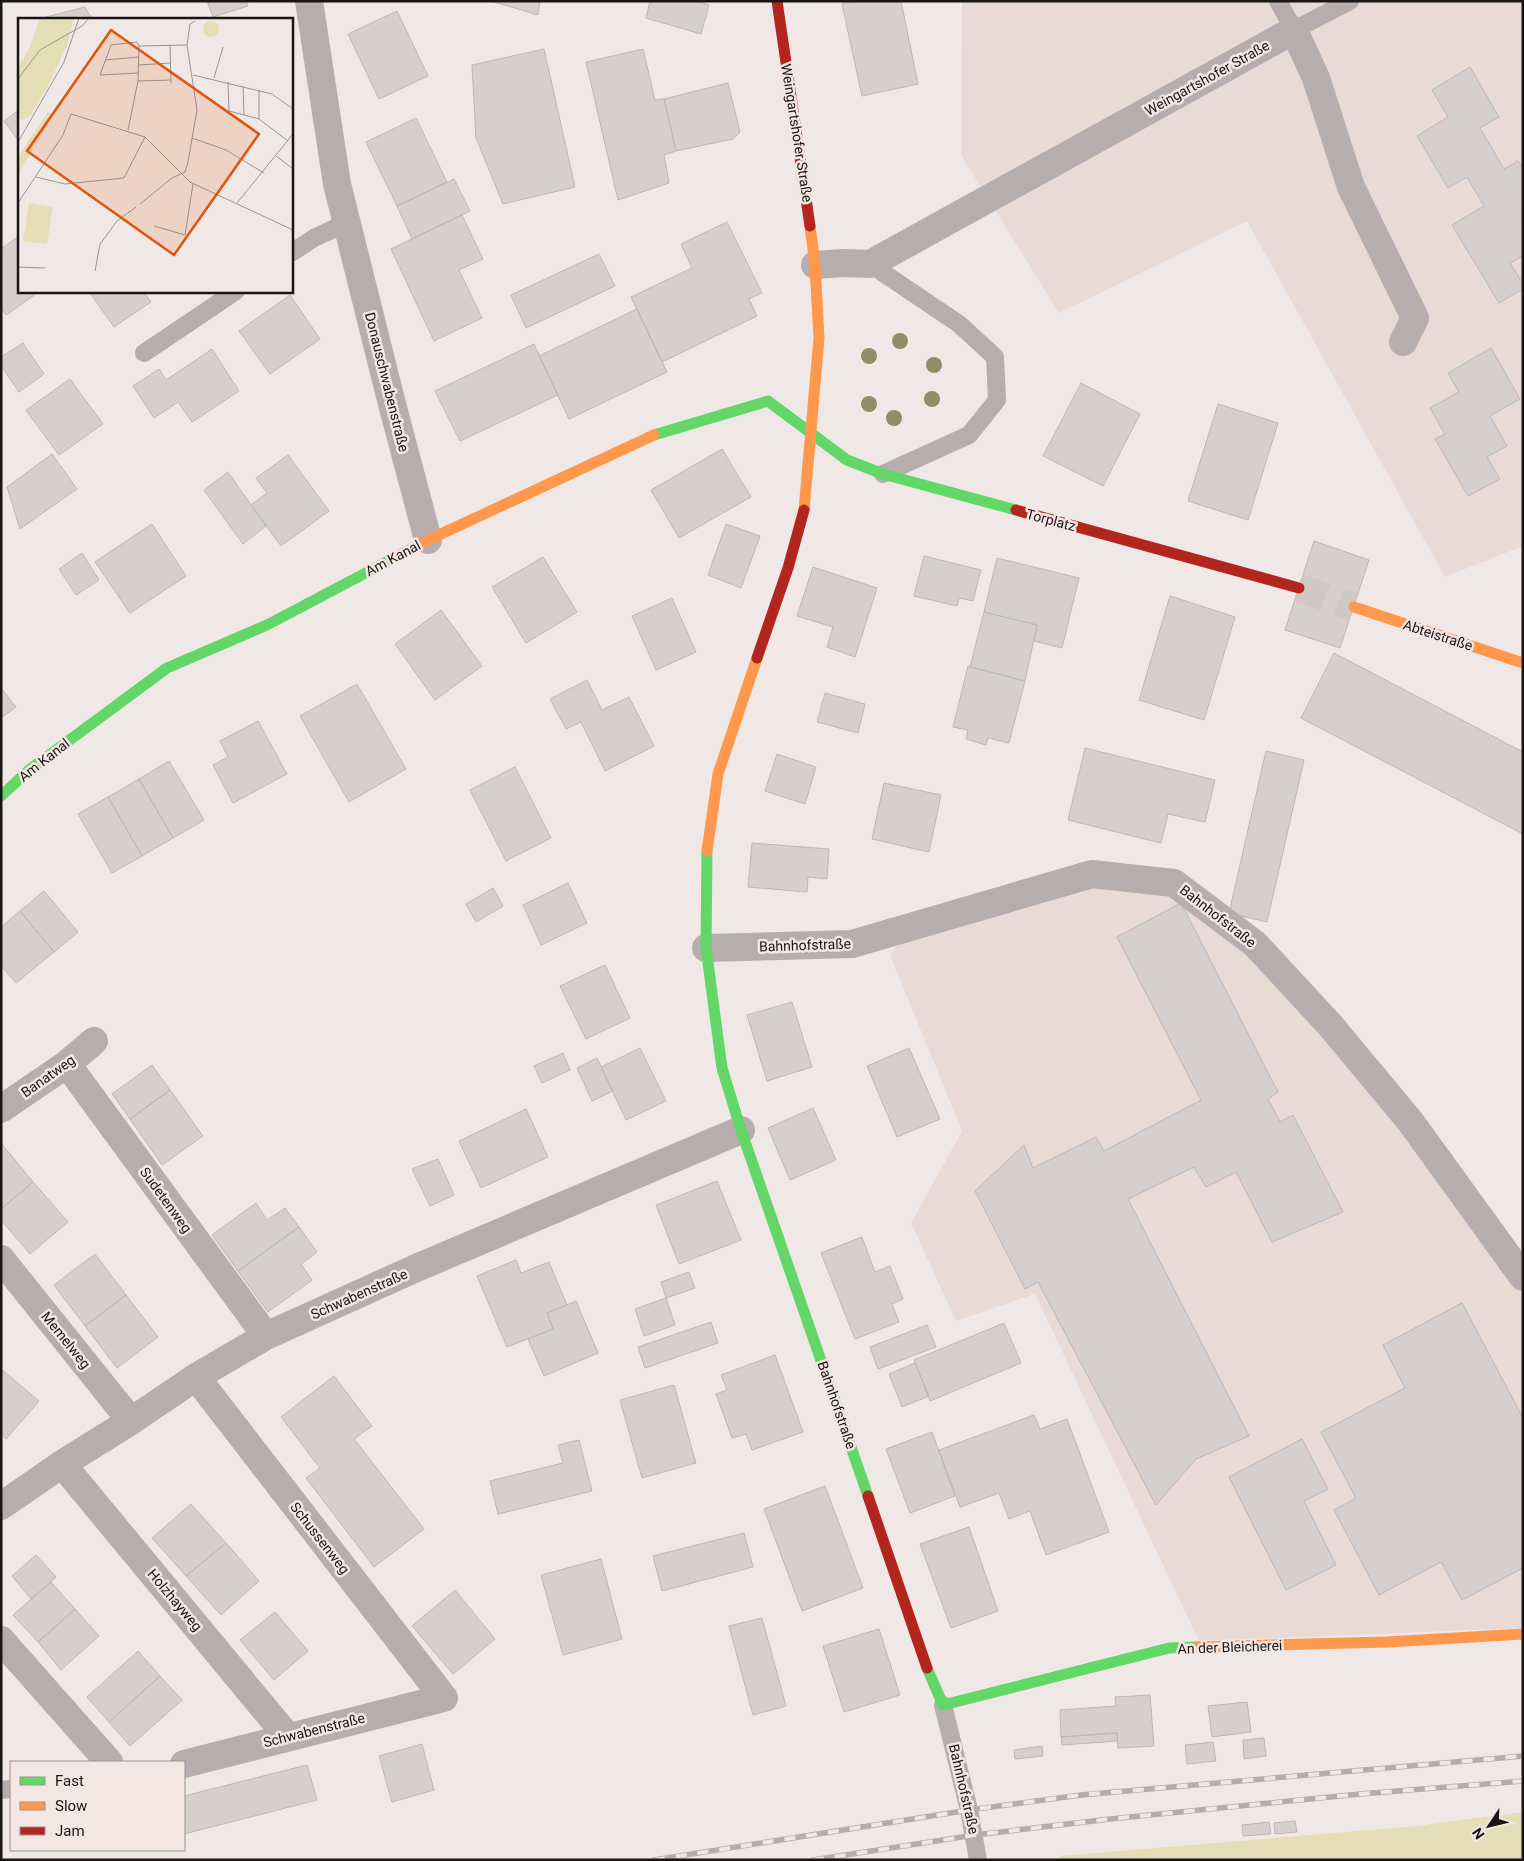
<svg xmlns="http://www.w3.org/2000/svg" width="1524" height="1861" font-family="Roboto,sans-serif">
  <rect width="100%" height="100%" fill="#f0e8e6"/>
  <path fill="#e9dad6" d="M 962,1 L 1523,1 L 1523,546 L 1445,577 L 1247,221 L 1059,313 L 961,155 Z
    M 1090,883 L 1171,888 L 1251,949 L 1404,1125 L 1523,1297 L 1523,1628 L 1199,1641 L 1035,1294 L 956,1321 L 911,1223 L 962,1131 L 890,955 L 903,937 Z"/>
  <path fill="#e5ddb6" d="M 1523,1812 L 1523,1860 L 1060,1860 L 1059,1856 L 1417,1826 Z"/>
  <path fill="#d5d0ce" stroke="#bcb7b4" d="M 207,1 L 246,1 L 248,6 L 213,17 Z
    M 491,1 L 540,1 L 538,15 Z
    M 650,1 L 696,1 L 709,5 L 701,34 L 646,18 Z
    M 856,1 L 901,1 L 918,84 L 862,96 L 842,4 Z
    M 85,7 L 92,19 L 47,19 L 46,17 Z
    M 397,11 L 428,76 L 379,99 L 348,34 Z
    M 544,49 L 575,187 L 503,204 L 476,138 L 472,65 Z
    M 643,49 L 655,100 L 664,99 L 676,151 L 664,155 L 669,183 L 618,200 L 586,62 Z
    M 1470,67 L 1499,117 L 1480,128 L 1504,169 L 1518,161 L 1523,168 L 1523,214 L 1520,216 L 1523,219 L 1523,256 L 1510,263 L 1523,284 L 1523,289 L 1499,303 L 1452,225 L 1484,206 L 1467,177 L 1448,188 L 1417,136 L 1448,117 L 1432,90 Z
    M 728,83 L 740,132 L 733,139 L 676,151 L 664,99 Z
    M 19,110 L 19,141 L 4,121 Z
    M 416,118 L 447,182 L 397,206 L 366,142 Z
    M 454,179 L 470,211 L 412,239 L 397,206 Z
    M 462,215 L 483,259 L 459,270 L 482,318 L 434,341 L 391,249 Z
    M 727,222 L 762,293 L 749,299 L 757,316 L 662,362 L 631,297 L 692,268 L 681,244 Z
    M 19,236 L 19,291 L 40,291 L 6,315 L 1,308 L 1,249 Z
    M 599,254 L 615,286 L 526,328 L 511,295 Z
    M 92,291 L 143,291 L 151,302 L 114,327 L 90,293 Z
    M 290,295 L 320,339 L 270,374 L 239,331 Z
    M 637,309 L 667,372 L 569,419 L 539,356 Z
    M 23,343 L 44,374 L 19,392 L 1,366 L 1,357 Z
    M 534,344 L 558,395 L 460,441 L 435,391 Z
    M 1491,348 L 1520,399 L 1490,416 L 1507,446 L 1487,457 L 1500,479 L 1468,496 L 1435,439 L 1445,434 L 1430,408 L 1459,392 L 1448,373 Z
    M 212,349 L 239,391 L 192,422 L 178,402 L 154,418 L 133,386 L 159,369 L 166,380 Z
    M 70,379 L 103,424 L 59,455 L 26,410 Z
    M 1081,383 L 1140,414 L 1103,486 L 1043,456 Z
    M 1218,404 L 1278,423 L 1248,520 L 1188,501 Z
    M 722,449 L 751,497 L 679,538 L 651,490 Z
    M 52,454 L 77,489 L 20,529 L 7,487 Z
    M 288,455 L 329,511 L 281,546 L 251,505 L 267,493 L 256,478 Z
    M 228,472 L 266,526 L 243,544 L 204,490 Z
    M 152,524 L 186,576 L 130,613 L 95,562 Z
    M 726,524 L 760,536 L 741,588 L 708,575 Z
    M 1314,541 L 1369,560 L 1340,648 L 1285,630 Z
    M 82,553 L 99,580 L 76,595 L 59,569 Z
    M 924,556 L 981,570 L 973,601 L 959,598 L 957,606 L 914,596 Z
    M 543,557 L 577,612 L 526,643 L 492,587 Z
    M 997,558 L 1079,578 L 1062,648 L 1034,641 L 1037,625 L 984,612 Z
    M 813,567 L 877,588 L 855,657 L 827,647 L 833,627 L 797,616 Z
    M 1170,596 L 1235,617 L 1204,720 L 1139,700 Z
    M 672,598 L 696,652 L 656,670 L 632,616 Z
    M 441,610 L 482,666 L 435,700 L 395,644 Z
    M 984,612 L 1037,625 L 1025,681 L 970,667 Z
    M 1334,653 L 1523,752 L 1523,834 L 1301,718 Z
    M 968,666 L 1025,681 L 1009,743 L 988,738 L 986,745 L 966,739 L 968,730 L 953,727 Z
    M 587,680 L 602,710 L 629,697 L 654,746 L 605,771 L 581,722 L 566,729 L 550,699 Z
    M 357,684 L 406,769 L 349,802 L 300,716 Z
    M 1,688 L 16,707 L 1,718 Z
    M 825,693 L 865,704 L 858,733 L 817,722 Z
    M 258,721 L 287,774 L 233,803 L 213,765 L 228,757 L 220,741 Z
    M 1085,748 L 1215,780 L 1205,822 L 1168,814 L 1161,843 L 1068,820 Z
    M 1266,751 L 1304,760 L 1267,922 L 1229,913 Z
    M 777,754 L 816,767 L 805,804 L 765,791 Z
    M 169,761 L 204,820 L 173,838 L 139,779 Z
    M 515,767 L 551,838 L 506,861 L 470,790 Z
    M 139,779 L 173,838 L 142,856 L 108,797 Z
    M 884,783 L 941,795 L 929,852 L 872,839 Z
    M 108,797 L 142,856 L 112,873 L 78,814 Z
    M 752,843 L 829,849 L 827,879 L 808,877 L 807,892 L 748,887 Z
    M 568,883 L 587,923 L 541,945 L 523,905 Z
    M 493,888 L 503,906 L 476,922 L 466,904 Z
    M 44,891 L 78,932 L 54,952 L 20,911 Z
    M 1181,903 L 1278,1092 L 1268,1099 L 1280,1122 L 1293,1115 L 1343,1212 L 1272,1242 L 1236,1172 L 1206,1187 L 1194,1167 L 1128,1199 L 1249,1436 L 1196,1459 L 1156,1505 L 1038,1282 L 1025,1289 L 975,1191 L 1024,1145 L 1033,1168 L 1096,1137 L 1104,1151 L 1201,1100 L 1117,937 Z
    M 20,911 L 54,952 L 16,983 L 1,966 L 1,927 Z
    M 605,965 L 630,1018 L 586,1039 L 560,986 Z
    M 792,1002 L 812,1067 L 767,1081 L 747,1015 Z
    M 640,1048 L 666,1101 L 626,1120 L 601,1067 Z
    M 909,1048 L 940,1119 L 897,1137 L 867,1066 Z
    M 563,1053 L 570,1070 L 542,1083 L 534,1066 Z
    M 597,1058 L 613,1091 L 592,1101 L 577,1068 Z
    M 152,1065 L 170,1090 L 130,1119 L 112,1094 Z
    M 170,1090 L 203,1136 L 162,1165 L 130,1119 Z
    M 813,1108 L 836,1160 L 790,1180 L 768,1128 Z
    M 526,1109 L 548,1157 L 481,1188 L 459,1141 Z
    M 1,1143 L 33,1182 L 1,1209 Z
    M 438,1159 L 454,1195 L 430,1206 L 412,1169 Z
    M 717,1181 L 741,1240 L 679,1264 L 656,1205 Z
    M 33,1182 L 68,1222 L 30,1254 L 1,1220 L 1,1209 Z
    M 256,1203 L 267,1220 L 285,1208 L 299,1227 L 238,1271 L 212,1235 Z
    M 299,1227 L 317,1252 L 301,1264 L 312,1280 L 268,1312 L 238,1271 Z
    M 862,1237 L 875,1272 L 890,1266 L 903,1299 L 892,1304 L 899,1322 L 855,1339 L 821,1253 Z
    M 95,1254 L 126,1295 L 85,1326 L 54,1285 Z
    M 516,1260 L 521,1273 L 549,1262 L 567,1305 L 547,1313 L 553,1329 L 507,1347 L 477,1276 Z
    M 689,1272 L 695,1288 L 666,1298 L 661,1282 Z
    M 126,1295 L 158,1337 L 117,1368 L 85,1326 Z
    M 666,1298 L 675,1325 L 644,1336 L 635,1309 Z
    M 576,1301 L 598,1353 L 544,1376 L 528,1339 L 553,1329 L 547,1313 Z
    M 1462,1303 L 1523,1418 L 1523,1568 L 1462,1600 L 1441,1562 L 1379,1595 L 1334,1510 L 1356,1498 L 1321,1432 L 1405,1388 L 1383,1345 Z
    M 711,1322 L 718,1343 L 645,1368 L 638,1347 Z
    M 1004,1323 L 1021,1363 L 930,1401 L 914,1360 Z
    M 927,1325 L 936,1347 L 878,1369 L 870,1347 Z
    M 775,1355 L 803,1432 L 752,1450 L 746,1434 L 732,1438 L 716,1394 L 727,1390 L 721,1375 Z
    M 915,1363 L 929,1396 L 902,1407 L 889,1374 Z
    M 1,1369 L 39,1401 L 6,1439 L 1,1434 Z
    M 334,1376 L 372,1426 L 354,1439 L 424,1529 L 374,1567 L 306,1478 L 320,1468 L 281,1417 Z
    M 674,1385 L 696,1463 L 642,1478 L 620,1400 Z
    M 1034,1415 L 1040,1429 L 1067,1419 L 1109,1532 L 1046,1555 L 1030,1511 L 1009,1519 L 999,1493 L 960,1507 L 939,1450 Z
    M 932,1432 L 955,1496 L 910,1513 L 886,1449 Z
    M 1302,1439 L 1328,1489 L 1304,1501 L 1336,1565 L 1286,1590 L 1229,1477 Z
    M 579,1440 L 592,1491 L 498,1514 L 490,1481 L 563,1463 L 558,1445 Z
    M 825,1486 L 863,1588 L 802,1611 L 764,1509 Z
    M 191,1504 L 226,1543 L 186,1576 L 152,1538 Z
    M 969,1527 L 998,1611 L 951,1628 L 920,1544 Z
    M 744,1533 L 753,1567 L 662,1591 L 653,1556 Z
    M 226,1543 L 259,1581 L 221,1615 L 186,1576 Z
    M 36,1555 L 56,1577 L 31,1599 L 12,1576 Z
    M 601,1559 L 622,1639 L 563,1655 L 541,1575 Z
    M 51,1582 L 75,1609 L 38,1642 L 13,1615 Z
    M 455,1590 L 495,1639 L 453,1674 L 412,1626 Z
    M 75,1609 L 99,1636 L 61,1670 L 38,1642 Z
    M 275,1612 L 308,1651 L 274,1680 L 240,1640 Z
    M 762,1618 L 786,1706 L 753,1715 L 729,1626 Z
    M 879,1629 L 900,1695 L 844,1712 L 823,1646 Z
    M 138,1651 L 160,1676 L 109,1722 L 87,1697 Z
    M 160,1676 L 182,1700 L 130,1746 L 109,1722 Z
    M 1150,1695 L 1154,1746 L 1118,1748 L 1117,1733 L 1061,1737 L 1060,1710 L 1116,1706 L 1115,1697 Z
    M 1247,1702 L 1251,1732 L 1212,1737 L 1208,1706 Z
    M 1117,1733 L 1118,1741 L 1062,1745 L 1061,1737 Z
    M 1264,1738 L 1266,1756 L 1244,1759 L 1243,1740 Z
    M 1213,1742 L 1216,1761 L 1187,1764 L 1185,1745 Z
    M 422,1744 L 434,1790 L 392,1802 L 379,1756 Z
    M 1042,1746 L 1043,1756 L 1015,1759 L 1014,1750 Z
    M 307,1765 L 317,1800 L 184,1834 L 184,1796 Z
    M 1295,1821 L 1297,1832 L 1275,1834 L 1274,1823 Z
    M 1269,1822 L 1271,1834 L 1243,1836 L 1242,1825 Z"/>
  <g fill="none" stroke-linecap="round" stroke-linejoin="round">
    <path stroke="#d0c8c6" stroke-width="28" stroke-dasharray="28 14" stroke-linecap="butt" d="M 1299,588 L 1354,607"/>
    <path stroke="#b7acae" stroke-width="18" d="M 1278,1 L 1294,30 L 1350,1
      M 291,253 L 314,238 L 346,223
      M 870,264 L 959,324 L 995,357 L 997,400 L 969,435 L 883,474
      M 144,353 L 236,291
      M 943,1705 L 969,1810 L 978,1860
      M 1,1790 L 11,1789"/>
    <path stroke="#b7acae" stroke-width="28" d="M 309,1 L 337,184 L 391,400 L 428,540
      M 815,265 L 844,263 L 870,264 L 1294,30 L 1316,78 L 1351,187 L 1415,318 L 1403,342
      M 706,948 L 852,944 L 1092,874 L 1174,883 L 1255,944 L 1330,1025 L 1410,1121 L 1523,1277
      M 67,1064 L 266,1336
      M 1,1109 L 67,1064 L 94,1041
      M 1,1259 L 131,1421
      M 62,1464 L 287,1736
      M 1,1506 L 62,1464 L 131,1421 L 196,1377 L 266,1336 L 414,1269 L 741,1130
      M 1,1640 L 109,1762
      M 184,1764 L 444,1698 L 196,1377"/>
    <path stroke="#63d668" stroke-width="11" d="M 654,435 L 768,401 L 847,460 L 883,474 L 1016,510
      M 1,796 L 29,770 L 167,668 L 267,625 L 394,558
      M 707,851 L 706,948 L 722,1068 L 741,1130 L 868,1496
      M 927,1668 L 943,1705 L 1169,1648 L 1198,1647"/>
    <path stroke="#ff974d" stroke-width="11" d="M 804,510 L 819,338 L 815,265 L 810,226
      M 394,558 L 428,540 L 654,435
      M 1354,607 L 1523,663
      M 707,851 L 718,774 L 757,658
      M 1198,1647 L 1387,1642 L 1523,1634"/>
    <path stroke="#b3261e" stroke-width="11" d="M 777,1 L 810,226
      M 1016,510 L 1299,588
      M 757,658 L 788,568 L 804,510
      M 868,1496 L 927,1668"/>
    <g stroke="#b4acae" stroke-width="5.5">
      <path id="rail" d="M 654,1860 L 969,1810 L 1081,1795 L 1523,1756
        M 813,1860 L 975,1835 L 1110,1819 L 1360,1794 L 1523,1781"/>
    </g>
    <use href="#rail" stroke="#f3e6e3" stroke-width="4" stroke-dasharray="11" stroke-linecap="butt"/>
  </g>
  <g fill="#928b68">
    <circle cx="900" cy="341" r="8"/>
    <circle cx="869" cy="356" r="8"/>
    <circle cx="934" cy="365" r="8"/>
    <circle cx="932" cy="399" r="8"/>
    <circle cx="869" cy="404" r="8"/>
    <circle cx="894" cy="418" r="8"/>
  </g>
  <g text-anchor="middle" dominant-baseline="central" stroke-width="5" stroke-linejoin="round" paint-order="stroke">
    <g font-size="14" fill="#1a1514" stroke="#f3e6e3">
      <text transform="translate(1207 78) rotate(-29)">Weingartshofer Straße</text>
      <text transform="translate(797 133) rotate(81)">Weingartshofer Straße</text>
      <text transform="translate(387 382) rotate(76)">Donauschwabenstraße</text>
      <text transform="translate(1051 520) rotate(15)">Torplatz</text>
      <text transform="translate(393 558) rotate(-28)">Am Kanal</text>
      <text transform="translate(1438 635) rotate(18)">Abteistraße</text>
      <text transform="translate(44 760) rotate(-38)">Am Kanal</text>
      <text transform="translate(1218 916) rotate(38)">Bahnhofstraße</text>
      <text transform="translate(805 945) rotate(-2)">Bahnhofstraße</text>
      <text transform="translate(48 1076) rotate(-35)">Banatweg</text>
      <text transform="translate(166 1200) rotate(54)">Sudetenweg</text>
      <text transform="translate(359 1294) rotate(-24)">Schwabenstraße</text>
      <text transform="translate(66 1340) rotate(51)">Memelweg</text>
      <text transform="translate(837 1405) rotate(71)">Bahnhofstraße</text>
      <text transform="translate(320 1538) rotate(52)">Schussenweg</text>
      <text transform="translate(175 1600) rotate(50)">Holzhayweg</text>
      <text transform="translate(1230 1647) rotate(-2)">An der Bleicherei</text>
      <text transform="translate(314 1730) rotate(-14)">Schwabenstraße</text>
      <text transform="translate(964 1789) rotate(77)">Bahnhofstraße</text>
    </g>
  </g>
  <g transform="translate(18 18)">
    <rect width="275" height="275" fill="#f0e8e6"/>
    <path d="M 22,0 L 56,0 L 50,25 L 31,66 L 12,98 L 4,102 L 0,100 L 0,50 L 12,29 ZM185 11a8 8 0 1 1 16 0a8 8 0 1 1-16 0ZM 30,94 L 35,97 L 0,157 L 0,139 ZM 11,185 L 35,189 L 29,226 L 5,223 Z" fill="#e5ddb6"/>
    <path fill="none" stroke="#9a9492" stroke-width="1" d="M 152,27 L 153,65M 87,42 L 121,39M 121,47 L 153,45M 121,55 L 82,57 L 93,27 L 119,24 L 121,28M 175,57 L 254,76 L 275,91M 196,60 L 205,29M 0,61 L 22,32 L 64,8 L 71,0M 120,63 L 153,62M 210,64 L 211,93 L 241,101 L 270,123M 225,68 L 226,97M 241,72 L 241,101M 110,112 L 120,63 L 121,28 L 169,27M 174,120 L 208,132 L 246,155M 0,124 L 46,44 L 61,0M 258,138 L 275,151M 18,159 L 47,166 L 106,160 L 127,119M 0,185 L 45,117 L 53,96 L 127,119 L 172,164 L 275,212M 219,185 L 275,116M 122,186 L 154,160 L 167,154 L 170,144 L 179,92 L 169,27 L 172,6 L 177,3M 136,208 L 167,217 L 175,166M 0,249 L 27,250M 77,253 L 82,226 L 99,203 L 118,189"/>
    <path fill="#de560c" fill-opacity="0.15" stroke="#de560c" stroke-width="2.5" d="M 93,12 L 241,116 L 156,237 L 9,133 Z"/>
    <rect width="275" height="275" fill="none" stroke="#1a1514" stroke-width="2.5"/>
  </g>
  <rect width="1524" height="1861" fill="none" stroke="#1a1514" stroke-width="5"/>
  <rect x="10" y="1761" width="175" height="90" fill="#f3e6e3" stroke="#9c9290"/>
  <rect x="20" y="1777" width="25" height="8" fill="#63d668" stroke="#9c9290"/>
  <text x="55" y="1786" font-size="15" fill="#1a1514">Fast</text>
  <rect x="20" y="1802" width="25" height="8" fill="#ff974d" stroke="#9c9290"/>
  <text x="55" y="1811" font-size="15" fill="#1a1514">Slow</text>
  <rect x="20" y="1827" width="25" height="8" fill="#b3261e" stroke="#9c9290"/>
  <text x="55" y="1836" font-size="15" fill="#1a1514">Jam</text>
  <g transform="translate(1489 1826) rotate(235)" stroke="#f3e6e3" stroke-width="4" paint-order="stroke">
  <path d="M0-4L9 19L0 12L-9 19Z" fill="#1a1514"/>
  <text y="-8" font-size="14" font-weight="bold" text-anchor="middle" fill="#1a1514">N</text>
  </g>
</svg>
